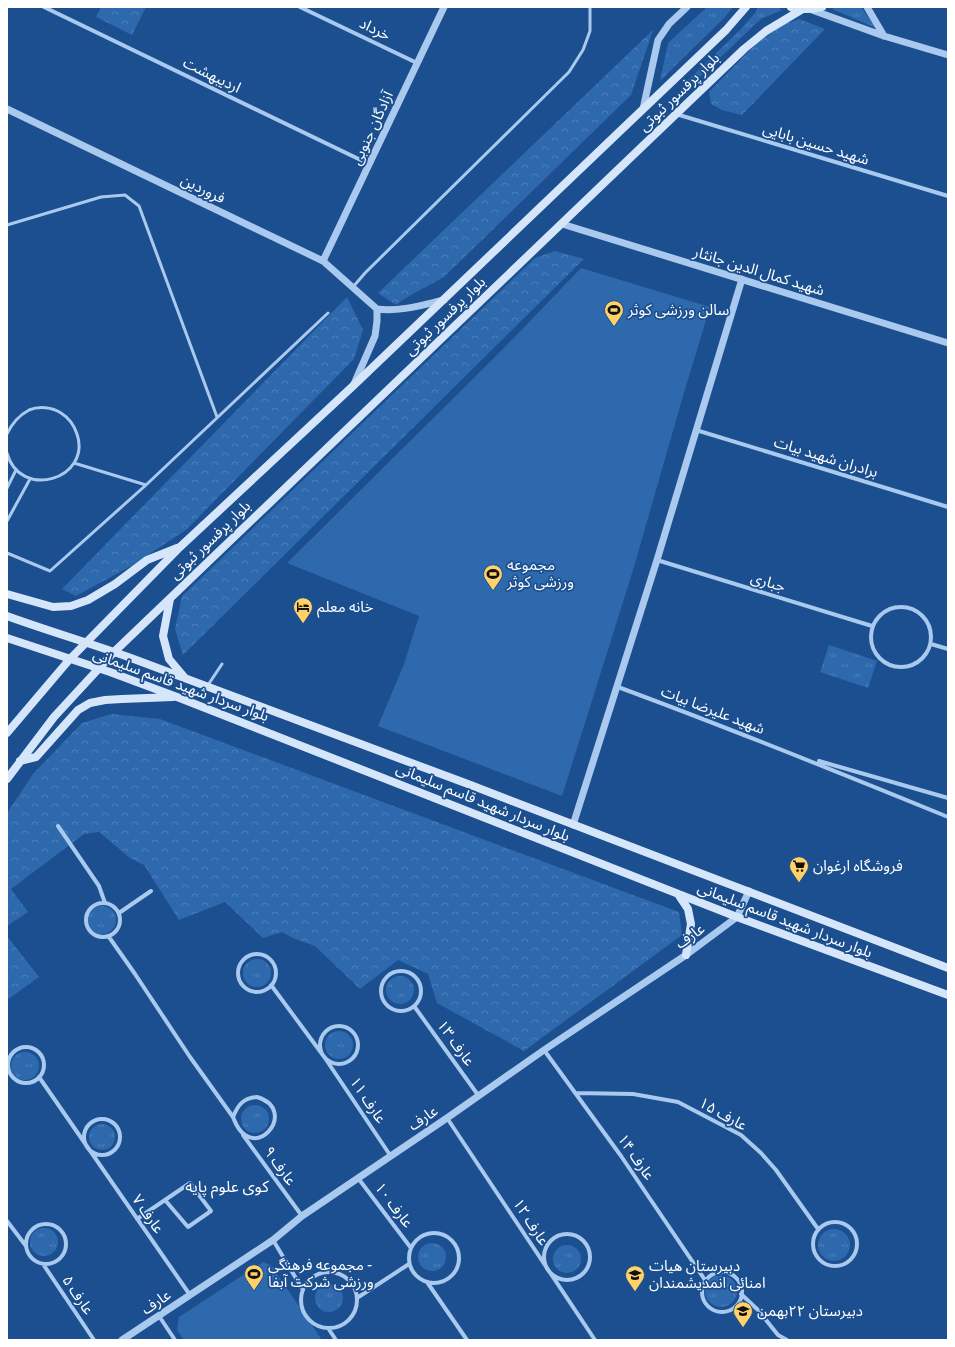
<svg xmlns="http://www.w3.org/2000/svg" width="955" height="1347" font-family="Signika,'Noto Sans Arabic',sans-serif">
  <defs>
    <pattern id="grass-tufts" width="24" height="20" patternUnits="userSpaceOnUse"><rect width="24" height="20" fill="#2e69ad"/><path d="M3 7l-1-3M5 7V3M7 7l1-3M15 17l-1-3M17 17v-4M19 17l1-3" fill="none" stroke="#4d80b9"/></pattern>
    <pattern id="park-crowns" width="20" height="18" patternUnits="userSpaceOnUse"><rect width="20" height="18" fill="#2e69ad"/><path d="M2 6a3 3 0 1 1 6 0M12 15a3 3 0 1 1 6 0" fill="none" stroke="#4d80b9"/></pattern>
  </defs>
  <rect width="100%" height="100%" fill="#1b4f8f"/>
  <path fill="url(#grass-tufts)" d="M 707,7 L 733,7 L 725,17 L 660,81 L 668,43 Z
    M 758,7 L 778,7 L 782,10 L 761,19 L 689,87 L 687,81 L 740,30 L 755,13 Z
    M 836,7 L 861,7 L 876,28 L 832,9 Z
    M 829,645 L 877,661 L 868,688 L 820,672 Z
    M88 920a14 14 0 1 1 28 0a14 14 0 1 1-28 0Z
    M243 973a14 14 0 1 1 28 0a14 14 0 1 1-28 0Z
    M386 990a14 14 0 1 1 28 0a14 14 0 1 1-28 0Z
    M325 1045a14 14 0 1 1 28 0a14 14 0 1 1-28 0Z
    M11 1066a14 14 0 1 1 28 0a14 14 0 1 1-28 0Z
    M241 1119a14 14 0 1 1 28 0a14 14 0 1 1-28 0Z
    M89 1137a13 13 0 1 1 26 0a13 13 0 1 1-26 0Z
    M30 1242a14 14 0 1 1 28 0a14 14 0 1 1-28 0Z
    M818 1245a16 16 0 1 1 32 0a16 16 0 1 1-32 0Z
    M418 1257a14 14 0 1 1 28 0a14 14 0 1 1-28 0Z
    M553 1259a14 14 0 1 1 28 0a14 14 0 1 1-28 0Z
    M705 1291a16 16 0 1 1 32 0a16 16 0 1 1-32 0Z
    M315 1298a14 14 0 1 1 28 0a14 14 0 1 1-28 0Z"/>
  <path fill="url(#park-crowns)" d="M 101,7 L 146,7 L 132,35 L 96,17 Z
    M 799,19 L 825,29 L 742,115 L 722,110 L 711,104 L 709,92 L 757,43 L 784,24 Z
    M 653,30 L 631,95 L 444,277 L 404,299 L 396,305 L 378,293 Z
    M 555,251 L 584,259 L 183,655 L 175,629 L 182,596 L 535,258 Z
    M 347,297 L 363,330 L 354,359 L 186,530 L 131,566 L 76,596 L 62,589 Z
    M 111,714 L 160,719 L 679,912 L 682,935 L 524,1051 L 437,1003 L 428,974 L 398,960 L 360,989 L 315,946 L 295,939 L 282,932 L 263,938 L 225,902 L 179,920 L 144,865 L 130,858 L 99,832 L 84,834 L 11,889 L 28,912 L 7,926 L 7,813 L 33,774 L 82,723 Z
    M 7,936 L 39,977 L 7,1000 Z"/>
  <path fill="#2e69ad" d="M 581,268 L 710,307 L 683,396 L 634,567 L 562,796 L 378,726 L 404,664 L 419,616 L 287,563 L 506,346 Z
    M 263,1262 L 271,1265 L 322,1340 L 184,1340 L 177,1330 L 179,1317 Z"/>
  <g fill="none" stroke-linecap="round" stroke-linejoin="round">
    <path stroke="#a9c9ee" stroke-width="3" d="M 7,225 L 101,197 L 125,195 L 139,206 L 217,417
      M 353,287 L 365,273 L 569,72 L 583,50 L 590,31 L 590,7
      M 7,434 C 12,423 18,416 29,410 C 39,406 52,407 61,413 C 69,418 74,425 77,434 C 92,479 20,501 7,453
      M 74,463 L 146,485 L 328,313
      M 7,488 L 16,470
      M 7,521 L 30,479
      M 7,553 L 50,571 L 146,485
      M 208,685 L 222,664"/>
    <path stroke="#a9c9ee" stroke-width="4" d="M 44,7 L 369,164
      M 300,7 L 417,63
      M 676,114 L 948,196
      M 696,430 L 948,507
      M 657,560 L 872,626
      M871 637a30 30 0 1 1 60 0a30 30 0 1 1-60 0Z
      M 931,644 L 948,649
      M 618,687 C 729,728 838,772 948,817
      M 819,761 L 948,798
      M 58,826 L 99,886 L 105,903
      M86 920a17 17 0 1 1 34 0a17 17 0 1 1-34 0Z
      M 119,913 L 151,891
      M 109,937 L 135,974 L 190,1057 L 233,1117
      M238 973a19 19 0 1 1 38 0a19 19 0 1 1-38 0Z
      M381 991a20 20 0 1 1 40 0a20 20 0 1 1-40 0Z
      M 271,985 L 325,1058 L 390,1155
      M 414,1006 L 478,1095
      M320 1045a19 19 0 1 1 38 0a19 19 0 1 1-38 0Z
      M8 1065a18 18 0 1 1 36 0a18 18 0 1 1-36 0Z
      M 544,1050 L 621,1156 L 705,1280
      M 39,1077 L 190,1295
      M 576,1093 L 633,1094 L 678,1102 L 741,1135 L 761,1153 L 776,1170 L 818,1229
      M 257,1097 C 301,1110 252,1169 233,1117 C 238,1105 243,1098 257,1097 Z
      M 447,1118 L 595,1340
      M84 1137a18 18 0 1 1 36 0a18 18 0 1 1-36 0Z
      M 243,1135 L 302,1216
      M 358,1178 L 411,1248
      M 137,1219 L 190,1183 L 211,1211 L 188,1227 L 165,1200
      M 7,1221 L 26,1246
      M813 1244a22 22 0 1 1 44 0a22 22 0 1 1-44 0Z
      M26 1244a20 20 0 1 1 40 0a20 20 0 1 1-40 0Z
      M409 1258a25 25 0 1 1 50 0a25 25 0 1 1-50 0Z
      M544 1257a23 23 0 1 1 46 0a23 23 0 1 1-46 0Z
      M 273,1240 L 303,1290
      M 43,1264 L 94,1340
      M301 1300a28 28 0 1 1 56 0a28 28 0 1 1-56 0Z
      M702 1292a20 20 0 1 1 40 0a20 20 0 1 1-40 0Z
      M 427,1282 L 467,1340
      M 741,1294 L 758,1310 L 778,1335 L 787,1340
      M 357,1298 L 409,1264
      M 159,1316 L 175,1340
      M 328,1328 L 336,1340"/>
    <path stroke="#a9c9ee" stroke-width="7" d="M 867,7 L 884,36
      M 812,10 L 884,36 L 948,55
      M 7,109 L 323,261 L 377,309
      M 643,109 L 658,40 L 669,24 L 687,7
      M 562,224 L 948,343
      M 323,261 L 444,7
      M 377,309 C 400,312 422,305 444,300
      M 354,384 L 375,336 L 377,321 L 377,309
      M 573,825 L 657,560 L 742,279
      M 122,1340 L 273,1240 L 302,1216 L 447,1118 L 544,1050 L 686,955 L 737,917 L 749,891"/>
    <path stroke="#d6e6fa" stroke-width="8" d="M 791,7 C 803,10 811,10 822,7
      M 7,594 L 53,607 L 71,606 L 88,600 L 115,584 L 147,560 L 177,548
      M 170,599 L 163,636 L 169,659 L 185,678
      M 7,616 C 48,631 90,643 131,658 C 404,759 677,863 948,968
      M 7,638 L 110,672 L 177,697 L 737,917 L 948,995
      M 7,733 L 69,660 L 180,547 L 353,386 L 726,30 L 746,7
      M 20,761 L 36,757 L 78,710 L 90,703 L 105,700 L 122,699 L 173,697
      M 7,779 L 54,717 L 114,652 L 744,49 L 766,31 L 801,10
      M 678,894 L 688,909 L 691,924 L 686,955"/>
  </g>
  <defs>
    <g id="stadium-pin" transform="scale(1)"><path d="M0 17L-7.5 6A9.5 9.5 0 1 1 7.5 6Z" fill="#ffd166" stroke="#1b4f8f"/><path d="M0-5a6.5 5 0 1 0 0 10a6.5 5 0 1 0 0-10ZM-3.5-1.8h7v3.6h-7Z" fill="#111"/></g>
    <g id="hotel-pin" transform="scale(1)"><path d="M0 17L-7.5 6A9.5 9.5 0 1 1 7.5 6Z" fill="#ffd166" stroke="#1b4f8f"/><path d="M-6-4.5h1.5V1H6V5H4.5V3h-9V5H-6ZM-4 0a1.8 1.8 0 1 1 3.6 0ZM.5 0V-2.5h3Q6-2.5 6 0Z" fill="#111"/></g>
    <g id="supermarket-pin" transform="scale(1)"><path d="M0 17L-7.5 6A9.5 9.5 0 1 1 7.5 6Z" fill="#ffd166" stroke="#1b4f8f"/><path d="M-6-5.5h2.5l.6 2H6L4.5 2H-2.5L-4.4-4H-6ZM-1.5 3.2a1.3 1.3 0 1 0 .1 0ZM3 3.2a1.3 1.3 0 1 0 .1 0Z" fill="#111"/></g>
    <g id="school-pin" transform="scale(1)"><path d="M0 17L-7.5 6A9.5 9.5 0 1 1 7.5 6Z" fill="#ffd166" stroke="#1b4f8f"/><path d="M0-5L7-2L0 1L-7-2ZM-4 1L0 2.5L4 1V4Q0 6-4 4Z" fill="#111"/></g>
  </defs>
  <g fill-rule="evenodd">
    <use href="#stadium-pin" x="614" y="310"/>
    <use href="#stadium-pin" x="493" y="574"/>
    <use href="#hotel-pin" x="303" y="607"/>
    <use href="#supermarket-pin" x="799" y="866"/>
    <use href="#stadium-pin" x="254" y="1274"/>
    <use href="#school-pin" x="635" y="1275"/>
    <use href="#school-pin" x="743" y="1311"/>
  </g>
  <g text-anchor="middle" dominant-baseline="central" stroke-width="3.5" stroke-linejoin="round" paint-order="stroke">
    <g font-size="15" fill="#fff" stroke="#1b4f8f">
      <text transform="translate(375 29) rotate(26)">خرداد</text>
      <text transform="translate(212 75) rotate(26)">اردیبهشت</text>
      <text transform="translate(679 92) rotate(-44)">بلوار پرفسور ثبوتی</text>
      <text transform="translate(372 128) rotate(-65)">آزادگان جنوبی</text>
      <text transform="translate(816 144) rotate(17)">شهید حسین بابایی</text>
      <text transform="translate(203 189) rotate(26)">فروردین</text>
      <text transform="translate(759 271) rotate(17)">شهید کمال الدین جانثار</text>
      <text transform="translate(445 316) rotate(-44)">بلوار پرفسور ثبوتی</text>
      <text transform="translate(826 457) rotate(17)">برادران شهید بیات</text>
      <text transform="translate(210 540) rotate(-44)">بلوار پرفسور ثبوتی</text>
      <text transform="translate(768 582) rotate(17)">جباری</text>
      <text transform="translate(181 685) rotate(20)">بلوار سردار شهید قاسم سلیمانی</text>
      <text transform="translate(713 710) rotate(21)">شهید علیرضا بیات</text>
      <text transform="translate(483 802) rotate(22)">بلوار سردار شهید قاسم سلیمانی</text>
      <text transform="translate(785 920) rotate(21)">بلوار سردار شهید قاسم سلیمانی</text>
      <text transform="translate(690 936) rotate(-36)">عارف</text>
      <text transform="translate(456 1043) rotate(54)">عارف ۱۳</text>
      <text transform="translate(368 1100) rotate(56)">عارف ۱۱</text>
      <text transform="translate(723 1114) rotate(29)">عارف ۱۵</text>
      <text transform="translate(423 1118) rotate(-34)">عارف</text>
      <text transform="translate(636 1157) rotate(55)">عارف ۱۴</text>
      <text transform="translate(280 1166) rotate(54)">عارف ۹</text>
      <text transform="translate(394 1205) rotate(53)">عارف ۱۰</text>
      <text transform="translate(148 1214) rotate(55)">عارف ۷</text>
      <text transform="translate(531 1222) rotate(57)">عارف ۱۲</text>
      <text transform="translate(78 1295) rotate(56)">عارف ۵</text>
      <text transform="translate(156 1302) rotate(-34)">عارف</text>
    </g>
    <g font-size="15" fill="#fff" stroke="#1b4f8f" text-anchor="start">
      <text x="628" y="310">سالن ورزشی کوثر</text>
      <text x="507" y="565">مجموعه<tspan x="507" dy="17">ورزشی کوثر</tspan></text>
      <text x="317" y="607">خانه معلم</text>
      <text x="813" y="866">فروشگاه ارغوان</text>
      <text x="268" y="1265">مجموعه فرهنگی -<tspan x="268" dy="17">ورزشی شرکت آبفا</tspan></text>
      <text x="649" y="1266">دبیرستان هیات<tspan x="649" dy="17">امنائی انمدیشمندان</tspan></text>
      <text x="757" y="1311">دبیرستان ۲۲بهمن</text>
    </g>
    <g font-size="16" fill="#fff" stroke="#1b4f8f">
      <text x="227" y="1187">کوی علوم پایه</text>
    </g>
  </g>
  <rect width="955" height="1347" fill="none" stroke="#ffffff" stroke-width="16"/>
</svg>
